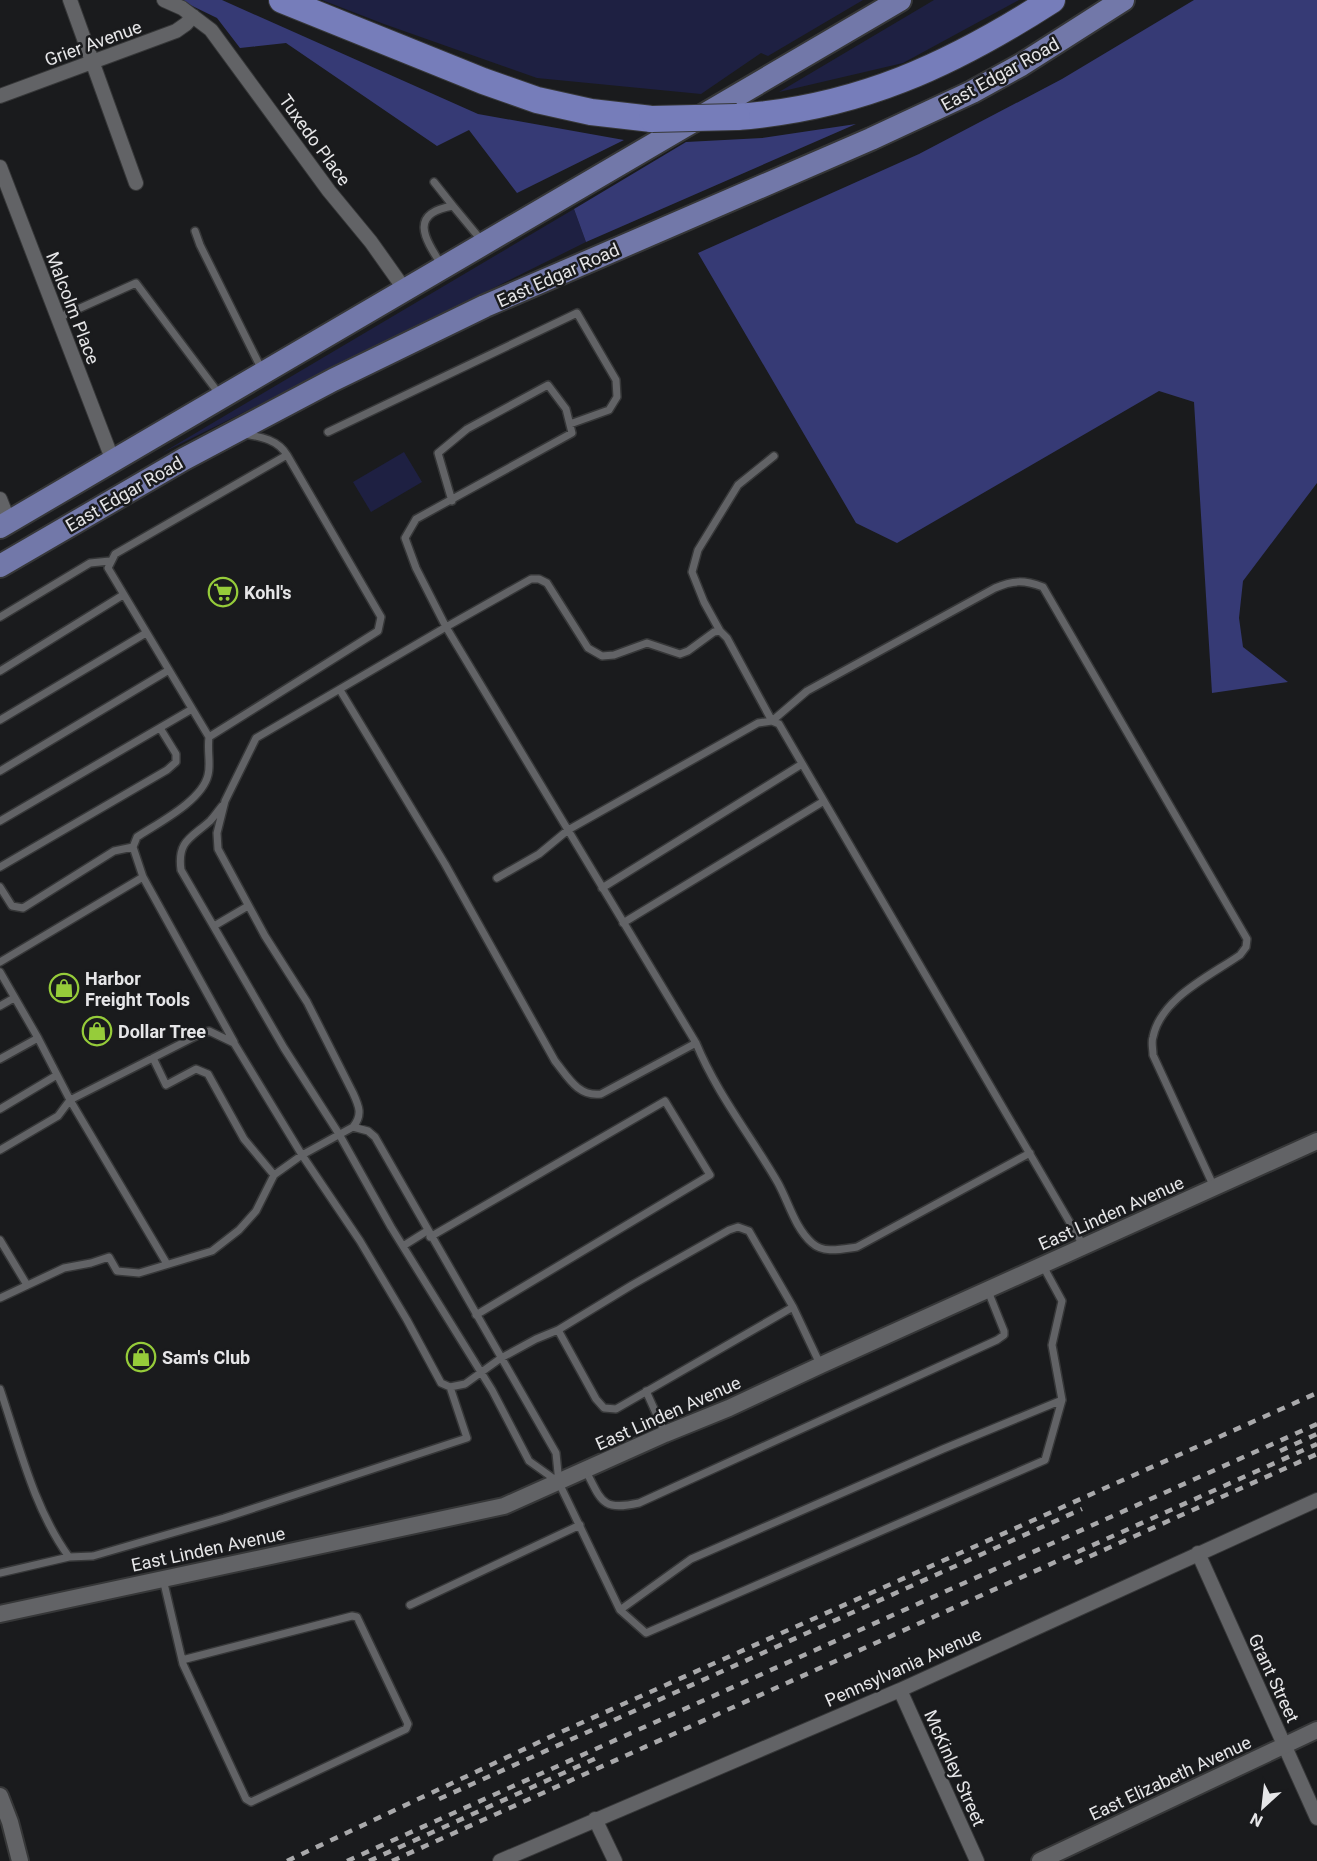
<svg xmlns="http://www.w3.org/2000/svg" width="1317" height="1861" font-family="Roboto,sans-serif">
  <rect width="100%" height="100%" fill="#1a1b1d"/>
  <path fill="#1e2042" d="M 322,0 L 863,0 L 768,56 L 761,53 L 701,94 L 537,78 L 384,24 Z
    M 934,0 L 1019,0 L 903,63 L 779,92 Z
    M 574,209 L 586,242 L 162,453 Z
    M 404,452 L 422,482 L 371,512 L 353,482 Z"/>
  <path fill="#363a75" d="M 180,0 L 222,0 L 478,114 L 624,140 L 517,193 L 469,130 L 437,146 L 286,43 L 240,48 L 217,18 Z
    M 1194,0 L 1317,0 L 1317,483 L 1243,581 L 1239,618 L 1243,647 L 1288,682 L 1212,693 L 1194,402 L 1159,391 L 897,543 L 856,523 L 698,253 L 919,154 L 1062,79 Z
    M 856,124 L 586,242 L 574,209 L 686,142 L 762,138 Z"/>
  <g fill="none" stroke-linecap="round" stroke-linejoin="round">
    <g stroke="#363738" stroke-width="10">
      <path id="service" d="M 434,182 L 453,206
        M 195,231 L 200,245 L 262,370
        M 441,264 C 424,238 409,213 453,206 L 482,241
        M 58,318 L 136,283 L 220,395
        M 328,432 L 577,313 L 616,380 L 617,397 L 609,410 L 570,424
        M 245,434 C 262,437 278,440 287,455
        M 452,501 L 438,453 L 467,429 L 548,385 L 566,409 L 572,433 L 416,519 L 405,538 L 416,568 L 446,627 L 531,579 L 539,579 L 547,583 L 588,648 L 602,656 L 614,655 L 647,643 L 680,654 L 688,651 L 714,632 L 720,631 L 727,638 L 772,721 L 807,691 L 995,588 C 1013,580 1024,580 1043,587 L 1247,939 L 1246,947 L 1240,955 C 1210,976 1161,998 1153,1037 C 1151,1042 1153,1049 1153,1055 L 1214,1187
        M 0,617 L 90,563 L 110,561
        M 720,631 L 704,602 L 692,572 L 698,550 L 738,485 L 774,456
        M 0,671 L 123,595
        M 340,690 L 445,864 L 555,1061 C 568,1077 578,1097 601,1094 L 696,1043 L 568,830 L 539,854 L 497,878
        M 0,720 L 146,633
        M 0,771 L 169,670
        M 222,806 C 218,811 214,817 210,821 C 191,838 177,841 181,870 L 284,1048 L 339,1134 L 391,1227 L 492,1390 L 529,1461 L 557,1481
        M 0,821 L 192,709
        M 0,867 L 167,770 L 176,762 L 176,754 L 160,728
        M 143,877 L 133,847 L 137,837 C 158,823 202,801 208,775 C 211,764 207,751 209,737 L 378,631 L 381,617 L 287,455 L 115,554 L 108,568 L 209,737
        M 0,887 L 12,906 L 23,908 L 114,851 L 133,847
        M 602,888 L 802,764
        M 623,923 L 824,801
        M 214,926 L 248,906
        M 0,962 L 143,877 L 234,1042
        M 0,972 L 38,1038 L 70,1100 L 202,1033 L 209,1031 L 234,1043 L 302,1155 L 360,1241 L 407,1320 L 441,1383 L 450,1387 L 465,1384 L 501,1358 L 536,1339 L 558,1330 L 632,1285 L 729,1230 L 738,1227 L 749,1231 L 793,1307 L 820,1364
        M 0,1006 L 14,998
        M 696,1043 C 717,1094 751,1136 778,1183 C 789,1203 795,1228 812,1243 C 824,1254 842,1249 857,1247 L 1030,1153
        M 153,1058 L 166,1085 L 196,1069 L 208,1074 L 244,1139 L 274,1175
        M 0,1059 L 38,1038
        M 0,1109 L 57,1075
        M 353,1127 L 368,1131 L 375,1137 L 556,1453 L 559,1483 L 620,1610 L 691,1559 L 943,1449 L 1062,1400 L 1052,1345 L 1062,1301 L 1043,1266
        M 0,1150 L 58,1116 L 70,1100 L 167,1264
        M 430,1237 L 665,1101 L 710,1175 L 476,1315
        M 0,1240 L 27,1285
        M 403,1246 L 427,1231
        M 0,1298 L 64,1268 L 91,1263 L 109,1257 L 117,1271 L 139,1273 L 212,1251 L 239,1230 L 256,1211 L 274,1175 L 302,1155 L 353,1127 C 363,1115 359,1106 353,1093 L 307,1002 L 265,936 L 218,849 L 217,833 L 225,801 L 256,738 L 446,627 L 568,830 L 758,723 L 772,721 L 779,724 L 1083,1245
        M 558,1330 L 596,1399 L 604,1408 L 616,1409 L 793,1307
        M 0,1389 C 19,1445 34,1509 69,1557 L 93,1556 L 224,1518 L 467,1438 L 450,1387
        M 646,1391 L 665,1433
        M 586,1471 C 602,1502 602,1511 639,1503 L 997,1340 L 1004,1335 L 1004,1331 L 988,1291
        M 0,1573 L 69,1557
        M 163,1579 L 183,1664 L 246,1799 L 251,1802 L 406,1729 L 408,1724 L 357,1617 L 352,1616 L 182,1660
        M 410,1605 L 580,1525
        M 620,1610 L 646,1633 L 1045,1460 L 1062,1400"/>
    </g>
    <g stroke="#363738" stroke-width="16">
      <path id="minor" d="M 70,0 L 136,183
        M 164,0 L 182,8 L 211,30 L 329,191 L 371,242 L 405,290
        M 0,96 L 176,31 L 186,24 L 193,16
        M 0,167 L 113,461
        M 0,499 L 9,522
        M 1198,1553 L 1317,1818
        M 900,1690 L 977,1861
        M 595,1819 L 615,1861
        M 500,1861 L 900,1690 L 1317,1500"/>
    </g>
    <g stroke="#363738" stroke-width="20">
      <path id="tertiary" d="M 0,1614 L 504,1506 L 665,1434 L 729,1408 L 821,1365 L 1317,1141
        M 0,1796 L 10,1822 L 20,1861
        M 1040,1861 L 1317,1730"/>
    </g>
    <g stroke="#363738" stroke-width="26">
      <path id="trunk" d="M 0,527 L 900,0
        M 0,566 L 184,459 L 333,380 L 485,306 L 871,139 L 972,92 L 1021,65 L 1123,0"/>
    </g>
    <g stroke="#363738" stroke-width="28">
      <path id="motorway" d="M 282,0 L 483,81 L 537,100 L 591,112 L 652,119
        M 737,117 C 858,108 951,65 1052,0"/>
    </g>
    <use href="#service" stroke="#626366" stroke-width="7"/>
    <use href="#minor" stroke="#626366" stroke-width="14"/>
    <use href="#tertiary" stroke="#626366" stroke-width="16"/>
    <use href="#trunk" stroke="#7278a9" stroke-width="22"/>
    <use href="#motorway" stroke="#767dba" stroke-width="26"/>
    <path stroke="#a9a9ab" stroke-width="4.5" stroke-dasharray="8 8" stroke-linecap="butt" d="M 1280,1451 L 1317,1434
      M 1075,1563 L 1317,1454
      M 439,1799 L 1082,1509
      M 287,1861 L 552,1736 L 1317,1393
      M 347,1861 L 1317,1424
      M 369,1861 L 601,1756
      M 392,1861 L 1317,1444"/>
    <g stroke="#363738" stroke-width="28" stroke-linecap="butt">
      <path id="motorway-bridge" d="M 652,119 L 737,117"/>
    </g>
    <use href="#motorway-bridge" stroke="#767dba" stroke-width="26"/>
  </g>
  <defs>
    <g id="supermarket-ring" transform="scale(1.5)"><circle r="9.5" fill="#1a1b1d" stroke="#96cc3a" stroke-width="1.5"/><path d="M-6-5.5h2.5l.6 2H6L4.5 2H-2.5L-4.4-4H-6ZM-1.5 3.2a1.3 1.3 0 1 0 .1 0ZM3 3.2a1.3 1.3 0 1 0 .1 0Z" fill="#96cc3a"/></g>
    <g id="shop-ring" transform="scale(1.5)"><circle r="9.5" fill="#1a1b1d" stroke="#96cc3a" stroke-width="1.5"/><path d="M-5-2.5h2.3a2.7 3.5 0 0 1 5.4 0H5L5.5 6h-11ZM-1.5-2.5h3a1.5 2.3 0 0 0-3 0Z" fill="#96cc3a"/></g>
  </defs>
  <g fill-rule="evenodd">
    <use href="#supermarket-ring" x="223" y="592"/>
    <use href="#shop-ring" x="64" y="988"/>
    <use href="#shop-ring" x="97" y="1031"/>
    <use href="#shop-ring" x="141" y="1357"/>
  </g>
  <g text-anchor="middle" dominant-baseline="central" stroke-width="5" stroke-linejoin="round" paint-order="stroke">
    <g font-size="18" fill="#e6e6e8" stroke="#1a1b1d">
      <text transform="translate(93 43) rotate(-20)">Grier Avenue</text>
      <text transform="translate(1000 74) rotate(-29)">East Edgar Road</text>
      <text transform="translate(315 140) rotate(54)">Tuxedo Place</text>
      <text transform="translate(558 275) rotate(-24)">East Edgar Road</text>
      <text transform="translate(73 308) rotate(69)">Malcolm Place</text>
      <text transform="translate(124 494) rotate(-30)">East Edgar Road</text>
      <text transform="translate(1111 1213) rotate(-24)">East Linden Avenue</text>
      <text transform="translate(668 1413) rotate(-24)">East Linden Avenue</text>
      <text transform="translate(208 1549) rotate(-12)">East Linden Avenue</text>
      <text transform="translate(903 1667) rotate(-24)">Pennsylvania Avenue</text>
      <text transform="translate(1274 1678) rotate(65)">Grant Street</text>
      <text transform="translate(955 1768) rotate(66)">McKinley Street</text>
      <text transform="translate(1170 1778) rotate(-25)">East Elizabeth Avenue</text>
    </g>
    <g font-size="18" font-weight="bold" fill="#e6e6e8" stroke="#1a1b1d" text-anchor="start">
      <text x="244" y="592">Kohl's</text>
      <text x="85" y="978">Harbor<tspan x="85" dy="21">Freight Tools</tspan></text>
      <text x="118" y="1031">Dollar Tree</text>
      <text x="162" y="1357">Sam's Club</text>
    </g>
  </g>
  <g transform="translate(1263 1807) rotate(207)" stroke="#1a1b1d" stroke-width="4.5" paint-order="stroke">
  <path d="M0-4.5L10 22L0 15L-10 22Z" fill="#e6e6e8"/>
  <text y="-9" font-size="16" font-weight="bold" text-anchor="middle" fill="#e6e6e8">N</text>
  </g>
</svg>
